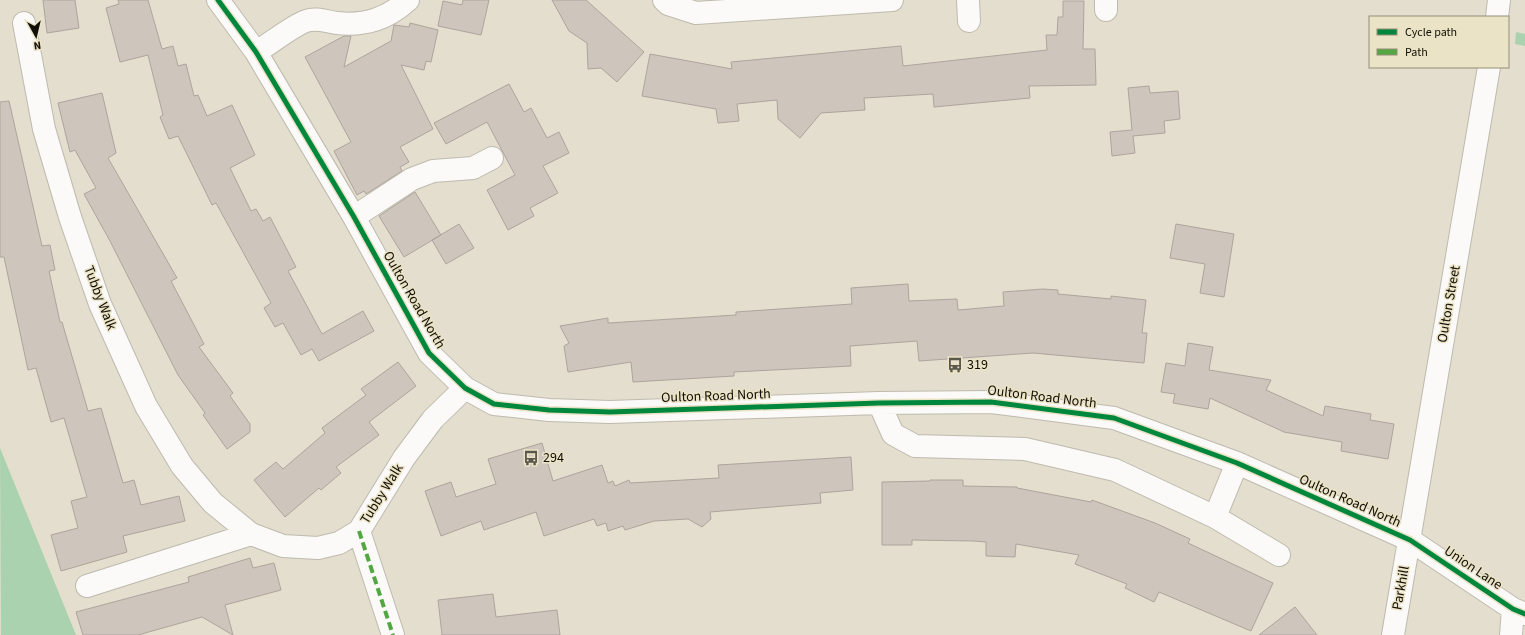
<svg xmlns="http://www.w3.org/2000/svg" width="1525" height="635" font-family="'Source Sans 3',sans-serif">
  <rect width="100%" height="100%" fill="#e3dece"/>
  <path fill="#abd2af" d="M 1516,32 L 1525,34 L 1525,46 L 1515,44 Z
    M 0,448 L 76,635 L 1,635 Z"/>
  <path fill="#cec6bd" stroke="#ada49c" d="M 43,0 L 75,0 L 79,28 L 47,33 Z
    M 118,0 L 148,0 L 162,49 L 173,46 L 178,66 L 186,64 L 194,96 L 198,95 L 207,116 L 232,105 L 255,155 L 230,168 L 251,211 L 256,209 L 263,221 L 270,217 L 296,267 L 288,271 L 322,334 L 363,311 L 374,331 L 319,361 L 312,349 L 301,355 L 283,323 L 275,327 L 264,308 L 271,303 L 216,203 L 212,205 L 178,136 L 169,139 L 160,117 L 163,115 L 148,55 L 120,62 L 106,8 L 119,4 Z
    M 463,0 L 489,0 L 481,35 L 438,26 L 443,1 L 462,5 Z
    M 552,0 L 586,0 L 644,52 L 617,82 L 601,68 L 588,69 L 587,43 L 569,31 Z
    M 1063,1 L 1084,1 L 1083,49 L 1095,49 L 1096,85 L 1029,86 L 1030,98 L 934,107 L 933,94 L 864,98 L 865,110 L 821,113 L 800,138 L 778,119 L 777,100 L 737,104 L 739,121 L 718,123 L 716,109 L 642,96 L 650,54 L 732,69 L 731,62 L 901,46 L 903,66 L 1047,50 L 1046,35 L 1057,35 L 1058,17 L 1063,17 Z
    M 410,23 L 438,30 L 431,62 L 426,61 L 424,70 L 401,65 L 433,129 L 400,147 L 409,162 L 400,167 L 402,171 L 366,194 L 364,191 L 357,195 L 334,151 L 351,142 L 305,57 L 344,36 L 351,36 L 344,67 L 391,41 L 394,25 L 409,27 Z
    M 509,84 L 524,112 L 531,108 L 547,138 L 559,132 L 569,153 L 543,166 L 558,193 L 530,208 L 534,216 L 508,230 L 487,190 L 515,175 L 487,122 L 446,144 L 434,123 Z
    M 1149,86 L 1150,93 L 1178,91 L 1180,119 L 1164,121 L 1165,133 L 1133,136 L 1135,153 L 1112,156 L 1110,132 L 1132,130 L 1128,88 Z
    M 102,93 L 116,153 L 108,158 L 177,278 L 171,281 L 204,344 L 199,347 L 233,393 L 230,396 L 250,424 L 250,432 L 227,449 L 203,415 L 205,413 L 178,375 L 110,241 L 84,194 L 96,188 L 75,150 L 70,152 L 58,103 Z
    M 9,101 L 42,246 L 50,245 L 55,270 L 49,271 L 60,322 L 62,322 L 88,411 L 101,408 L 123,483 L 134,480 L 141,505 L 179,496 L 185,521 L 123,536 L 127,552 L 61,571 L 51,535 L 78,528 L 71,501 L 87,497 L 64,418 L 51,422 L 36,368 L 28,370 L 4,257 L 0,257 L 0,102 Z
    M 415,192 L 441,235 L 404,257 L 379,216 Z
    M 459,224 L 474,248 L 446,264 L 432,240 Z
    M 1176,224 L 1234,234 L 1224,297 L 1200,293 L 1205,264 L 1170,258 Z
    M 908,284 L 909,301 L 957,299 L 958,310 L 1004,306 L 1003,292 L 1043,289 L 1058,290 L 1058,294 L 1111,299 L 1111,296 L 1146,300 L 1142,333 L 1147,333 L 1144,363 L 1033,353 L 919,361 L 917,341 L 850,346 L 851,366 L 734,372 L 734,376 L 633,382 L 631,362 L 568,372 L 564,346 L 569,343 L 560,326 L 608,318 L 608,323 L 736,315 L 736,312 L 852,304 L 851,288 Z
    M 1188,343 L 1213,347 L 1209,370 L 1271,380 L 1266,390 L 1323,416 L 1325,406 L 1371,414 L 1370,420 L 1394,424 L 1388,459 L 1341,451 L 1342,442 L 1284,432 L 1210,398 L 1208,409 L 1173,403 L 1175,394 L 1161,392 L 1166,363 L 1185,366 Z
    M 398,362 L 416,386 L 369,422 L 379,435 L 336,467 L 341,473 L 321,490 L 319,488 L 285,517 L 254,480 L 276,462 L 283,469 L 325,433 L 322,428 L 366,395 L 361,389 Z
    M 542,443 L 553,481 L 602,465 L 608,483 L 613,481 L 615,486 L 629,480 L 630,483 L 719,478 L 718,465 L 851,457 L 853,490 L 820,493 L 821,503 L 710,512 L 711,519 L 702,527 L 688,519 L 654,521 L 625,530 L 623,526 L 608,531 L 606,523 L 597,526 L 594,519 L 544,536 L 536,512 L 484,530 L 481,521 L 441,536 L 425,491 L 451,482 L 456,497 L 496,484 L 488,459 Z
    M 930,480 L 963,480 L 963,486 L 1017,487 L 1017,488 L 1091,502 L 1092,500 L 1155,523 L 1190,539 L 1188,543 L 1273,583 L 1251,631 L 1159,592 L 1154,602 L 1125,588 L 1127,584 L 1075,564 L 1079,555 L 1016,544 L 1015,557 L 986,556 L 986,542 L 974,541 L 912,540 L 912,545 L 882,545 L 882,482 L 930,481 Z
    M 250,558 L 253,568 L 274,563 L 281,590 L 225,605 L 233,635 L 202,617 L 138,635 L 83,635 L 76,612 L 189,582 L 188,577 Z
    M 493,594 L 496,617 L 557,610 L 560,635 L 442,635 L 438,600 Z
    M 1295,607 L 1317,635 L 1259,635 Z"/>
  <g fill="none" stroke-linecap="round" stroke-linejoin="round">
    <g stroke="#bebaae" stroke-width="24">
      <path id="minor" d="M 218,0 L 256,52 L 354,217 L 429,353 L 465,388 L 494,404 L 549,410 L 610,412 L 879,403 L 991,402 L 1114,418 L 1237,463 L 1410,540 L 1513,609 L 1525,614
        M 664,0 L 668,4 L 696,13 L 892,0
        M 968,0 L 969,21
        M 1106,10 L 1106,0
        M 24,23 L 44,129 L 70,217 L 100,304 L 146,406 L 182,466 L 213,503 L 251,534 L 283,546 L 318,548 L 339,543 L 359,531 L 404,458 L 433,419 L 465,388
        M 256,52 C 270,44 292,26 306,21 C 317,17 327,22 337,23 C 365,26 387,19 408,0
        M 354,217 L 412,179 L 433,171 L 473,168 L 492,158
        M 879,403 L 893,434 L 915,446 L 1025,449 L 1115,470 L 1215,517 L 1279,555
        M 1215,517 L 1237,463
        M 359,531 L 393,635
        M 87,586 L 251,534
        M 1511,635 L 1513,609"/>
    </g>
    <g stroke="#bebaae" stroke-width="24">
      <path id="major" d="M 1497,17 L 1499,0
        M 1393,635 L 1489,67"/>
    </g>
    <use href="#minor" stroke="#fbfaf8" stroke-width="22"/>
    <use href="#major" stroke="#fbfaf8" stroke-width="22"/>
    <path stroke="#51a840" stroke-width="4" stroke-dasharray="8 4" stroke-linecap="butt" d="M 359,531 L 393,635"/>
    <g stroke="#ebe3c6" stroke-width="8">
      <path id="cycleway" d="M 218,0 L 256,52 L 354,217 L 429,353 L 465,388 L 494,404 L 549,410 L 610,412 L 879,403 L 991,402 L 1114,418 L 1237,463 L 1410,540 L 1513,609 L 1525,614"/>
    </g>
    <use href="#cycleway" stroke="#00873e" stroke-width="5"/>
  </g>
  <defs>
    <g id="bus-bare" transform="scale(1.2)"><path d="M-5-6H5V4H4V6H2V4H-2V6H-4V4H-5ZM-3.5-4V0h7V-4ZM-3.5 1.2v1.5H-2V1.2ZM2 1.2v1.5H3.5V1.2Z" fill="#5a574b" stroke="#ebe3c6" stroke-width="2.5" paint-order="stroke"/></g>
  </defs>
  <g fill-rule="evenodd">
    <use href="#bus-bare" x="955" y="365"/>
    <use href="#bus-bare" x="531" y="458"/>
  </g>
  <g text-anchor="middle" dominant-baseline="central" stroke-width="3" stroke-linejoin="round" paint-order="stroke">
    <g font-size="14" fill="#110e05" stroke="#ebe3c6">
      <text transform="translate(100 298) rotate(69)">Tubby Walk</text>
      <text transform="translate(414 300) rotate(60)">Oulton Road North</text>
      <text transform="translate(1449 304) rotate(-80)">Oulton Street</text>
      <text transform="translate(716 396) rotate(-2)">Oulton Road North</text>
      <text transform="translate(1042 397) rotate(7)">Oulton Road North</text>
      <text transform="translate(382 494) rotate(-58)">Tubby Walk</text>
      <text transform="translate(1350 501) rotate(24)">Oulton Road North</text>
      <text transform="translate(1473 568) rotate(34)">Union Lane</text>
      <text transform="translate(1401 588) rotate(-80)">Parkhill</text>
    </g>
    <g font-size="14" fill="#110e05" stroke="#ebe3c6" text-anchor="start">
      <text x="967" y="365">319</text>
      <text x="543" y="458">294</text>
    </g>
  </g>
  <rect x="1369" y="16" width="140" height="52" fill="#ebe3c6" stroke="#948e79"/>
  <rect x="1377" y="29" width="20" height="6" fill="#00873e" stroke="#948e79"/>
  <text x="1405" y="36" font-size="12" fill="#110e05">Cycle path</text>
  <rect x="1377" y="49" width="20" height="6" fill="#51a840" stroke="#948e79"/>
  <text x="1405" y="56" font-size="12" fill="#110e05">Path</text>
  <g transform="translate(36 36) rotate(172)" stroke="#ebe3c6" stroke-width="3" paint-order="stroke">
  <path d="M0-3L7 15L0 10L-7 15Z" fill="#110e05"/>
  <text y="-6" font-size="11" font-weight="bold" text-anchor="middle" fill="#110e05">N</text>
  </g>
</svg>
